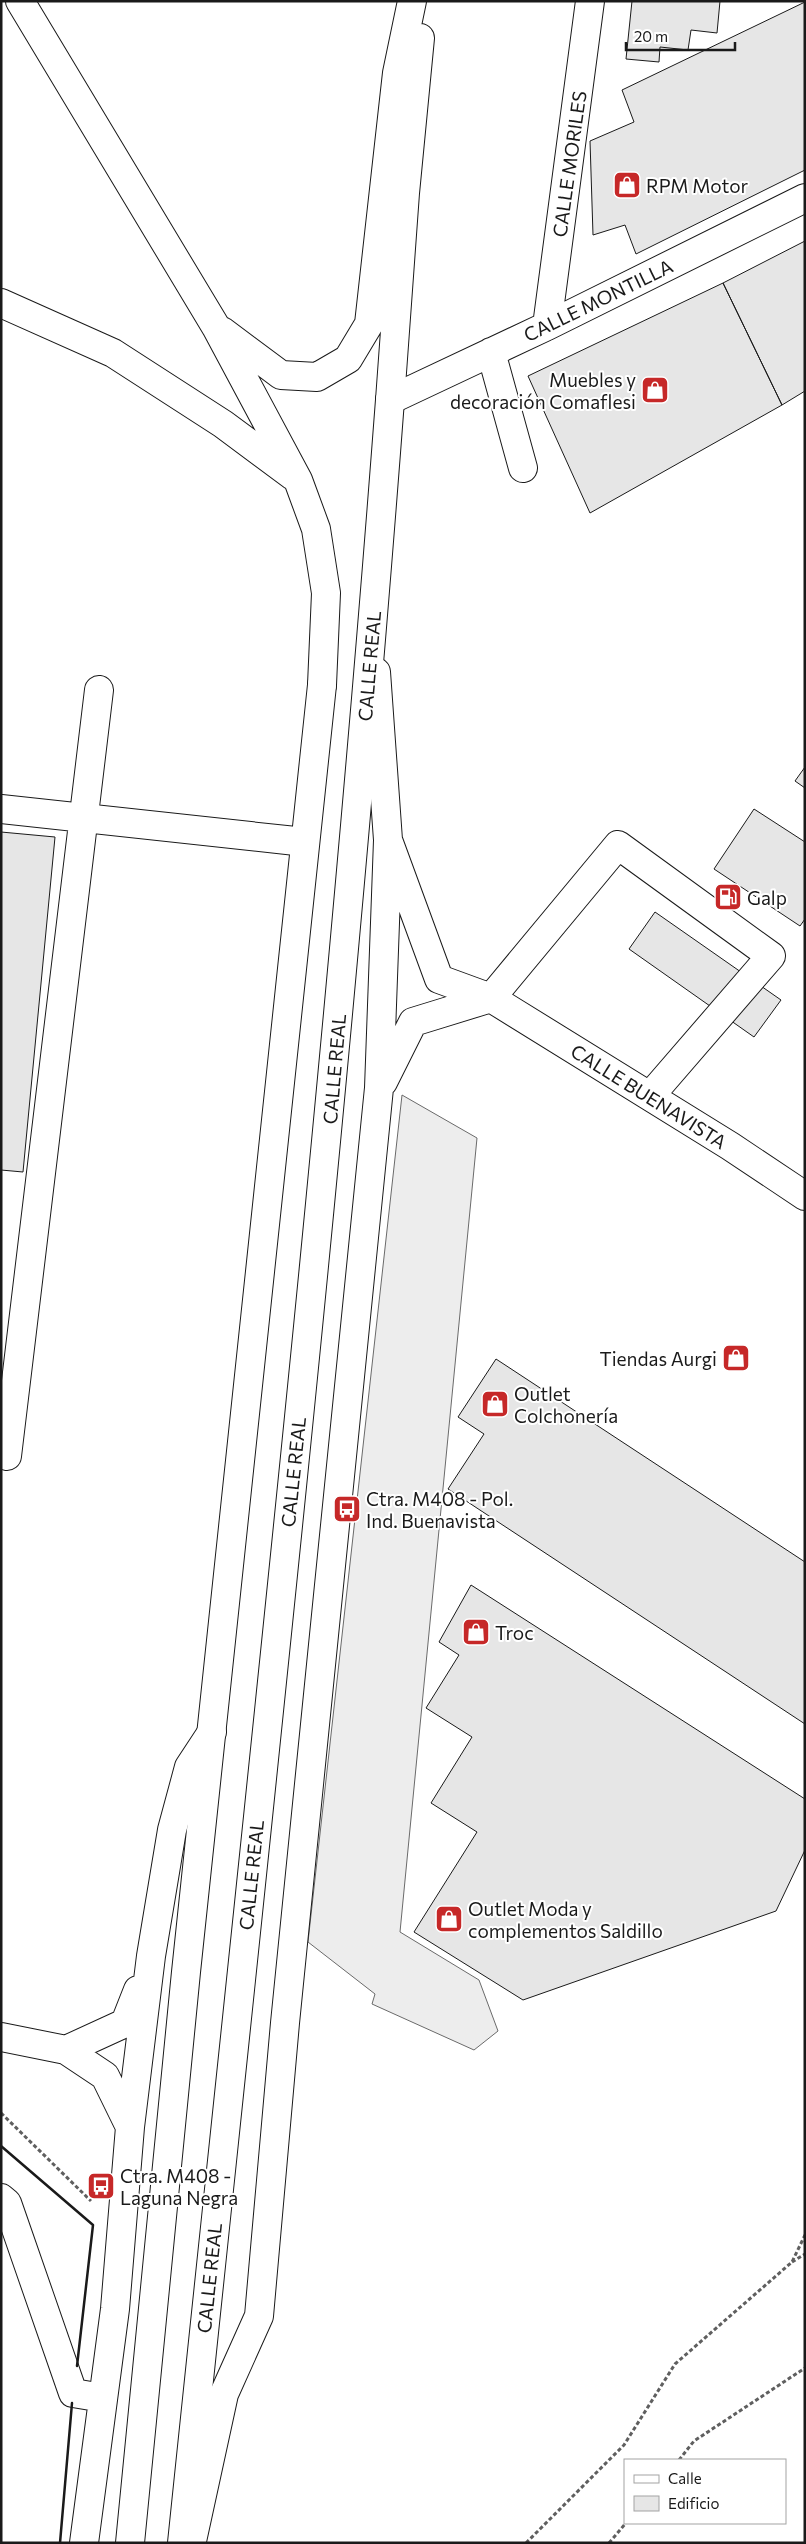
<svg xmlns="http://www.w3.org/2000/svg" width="806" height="2544" font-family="Commissioner,sans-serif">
  <rect width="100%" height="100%" fill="#fff"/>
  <path fill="#ededed" stroke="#6a6a6a" d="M 402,1095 L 477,1138 L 400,1932 L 479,1980 L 498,2031 L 474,2050 L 372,2004 L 375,1994 L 308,1942 Z"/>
  <path fill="#e6e6e6" stroke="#1a1a1a" d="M 632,1 L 720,1 L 717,33 L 691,30 L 688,50 L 660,47 L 659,62 L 626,59 Z
    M 805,2 L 805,170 L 636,254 L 625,225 L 593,235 L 590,141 L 634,122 L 622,90 Z
    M 805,241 L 805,391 L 782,405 L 723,283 Z
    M 723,283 L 782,405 L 590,513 L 528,376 Z
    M 805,767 L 805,788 L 795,781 Z
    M 754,809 L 805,842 L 805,919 L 800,926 L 714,869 Z
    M 1,832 L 55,837 L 23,1172 L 1,1170 Z
    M 655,912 L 781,1000 L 754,1037 L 629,949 Z
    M 496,1359 L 805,1562 L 805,1724 L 448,1489 L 484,1434 L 458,1417 Z
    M 471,1585 L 805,1799 L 805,1850 L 776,1911 L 523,2000 L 414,1932 L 477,1832 L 431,1803 L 472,1737 L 426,1708 L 459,1655 L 439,1642 Z"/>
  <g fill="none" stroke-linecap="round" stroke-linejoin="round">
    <g stroke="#1a1a1a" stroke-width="30">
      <path id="minor" d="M 547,326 L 590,1
        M 491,352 L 523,468
        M 390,400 L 547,326 L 805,198
        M 376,672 L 388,840 L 439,979 L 491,998 L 730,1146 L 805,1196
        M 1,809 L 305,842
        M 491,998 L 618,845 L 771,956 L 650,1096
        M 383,1082 L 413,1022 L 491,998
        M 7,1456 L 99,690
        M 1,2037 L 66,2050 L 105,2076 L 130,2127
        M 66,2050 L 125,2023 L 138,1990
        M 1,2198 L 7,2203 L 73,2393 L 103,2398
        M 192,2541 L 224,2394 L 259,2316 L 285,2023 L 379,1088 L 388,840
        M 84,2543 L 115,2309 L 130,2127 L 151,1956 L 172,1830 L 189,1767 L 212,1732"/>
    </g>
    <g stroke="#1a1a1a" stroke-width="30">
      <path id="major" d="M 130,2543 L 186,1972 L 322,685
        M 182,2543 C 256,1829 336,1116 390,400"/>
    </g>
    <g stroke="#1a1a1a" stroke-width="30">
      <path id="highway" d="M 20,1 L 216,327 L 298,480 L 316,529 L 326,593 L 322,685
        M 1,303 L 113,353 L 223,424 L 293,476
        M 222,331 L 281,375 L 317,377 L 348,359 L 369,324 L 397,73 L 412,1
        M 390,400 L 405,193 L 420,38"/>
    </g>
    <path stroke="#5f5f5f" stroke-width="3" stroke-dasharray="4 2.5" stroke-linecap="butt" d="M 1,2113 L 91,2201
      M 792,2262 L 805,2254
      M 679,2460 L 694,2441 L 805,2368
      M 526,2543 L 624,2445 L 675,2364 L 792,2262 L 805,2235
      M 609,2543 L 626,2523"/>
    <use href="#minor" stroke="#fff" stroke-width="28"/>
    <use href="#major" stroke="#fff" stroke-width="28"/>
    <use href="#highway" stroke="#fff" stroke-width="28"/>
    <path stroke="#1a1a1a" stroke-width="2.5" d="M 1,2146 L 93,2225 L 77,2366
      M 60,2543 L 72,2403"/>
  </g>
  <defs>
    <g id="shop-square" transform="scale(1.4375)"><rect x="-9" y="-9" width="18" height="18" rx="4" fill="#c62828" stroke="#fff"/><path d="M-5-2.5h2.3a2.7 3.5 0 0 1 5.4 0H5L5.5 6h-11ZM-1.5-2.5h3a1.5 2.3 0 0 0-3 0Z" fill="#fff"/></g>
    <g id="fuel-square" transform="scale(1.4375)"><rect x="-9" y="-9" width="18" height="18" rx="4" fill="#c62828" stroke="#fff"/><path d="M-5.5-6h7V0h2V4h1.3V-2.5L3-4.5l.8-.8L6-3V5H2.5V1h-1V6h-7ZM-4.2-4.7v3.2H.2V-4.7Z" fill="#fff"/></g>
    <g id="bus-square" transform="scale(1.4375)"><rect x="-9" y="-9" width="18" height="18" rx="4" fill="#c62828" stroke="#fff"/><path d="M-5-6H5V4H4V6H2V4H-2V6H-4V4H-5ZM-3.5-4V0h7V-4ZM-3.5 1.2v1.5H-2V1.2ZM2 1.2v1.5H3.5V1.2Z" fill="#fff"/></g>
  </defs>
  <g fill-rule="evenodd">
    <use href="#shop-square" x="627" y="185"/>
    <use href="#shop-square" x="655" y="390"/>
    <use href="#fuel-square" x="728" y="897"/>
    <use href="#shop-square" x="736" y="1358"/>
    <use href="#shop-square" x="495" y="1404"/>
    <use href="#bus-square" x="347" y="1509"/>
    <use href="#shop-square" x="476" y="1632"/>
    <use href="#shop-square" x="449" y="1919"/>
    <use href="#bus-square" x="101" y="2186"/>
  </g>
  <g text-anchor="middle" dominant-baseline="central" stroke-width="4" stroke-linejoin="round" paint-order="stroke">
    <g font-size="19" fill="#1a1a1a" stroke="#fff">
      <text transform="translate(569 164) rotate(-82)">CALLE MORILES</text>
      <text transform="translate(598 300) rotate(-26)">CALLE MONTILLA</text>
      <text transform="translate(369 666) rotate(-85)">CALLE REAL</text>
      <text transform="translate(334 1069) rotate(-85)">CALLE REAL</text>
      <text transform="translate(649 1096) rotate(32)">CALLE BUENAVISTA</text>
      <text transform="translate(293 1472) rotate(-84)">CALLE REAL</text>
      <text transform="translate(251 1875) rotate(-84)">CALLE REAL</text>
      <text transform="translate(209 2278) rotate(-84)">CALLE REAL</text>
    </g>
    <g font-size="19" fill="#1a1a1a" stroke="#fff" text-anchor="start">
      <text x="646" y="185">RPM Motor</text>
      <text x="636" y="379" text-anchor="end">Muebles y<tspan x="636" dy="22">decoración Comaflesi</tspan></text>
      <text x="747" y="897">Galp</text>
      <text x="717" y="1358" text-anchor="end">Tiendas Aurgi</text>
      <text x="514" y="1393">Outlet<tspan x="514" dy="22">Colchonería</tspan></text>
      <text x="366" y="1498">Ctra. M408 - Pol.<tspan x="366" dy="22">Ind. Buenavista</tspan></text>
      <text x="495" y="1632">Troc</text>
      <text x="468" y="1908">Outlet Moda y<tspan x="468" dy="22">complementos Saldillo</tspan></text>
      <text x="120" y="2175">Ctra. M408 -<tspan x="120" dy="22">Laguna Negra</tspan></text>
    </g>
  </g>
  <rect width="806" height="2544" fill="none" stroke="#1a1a1a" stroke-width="5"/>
  <rect x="624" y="2459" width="162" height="65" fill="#ffffff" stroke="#a3a3a3"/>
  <rect x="634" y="2475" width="25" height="8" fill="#ffffff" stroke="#a3a3a3"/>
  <text x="668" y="2484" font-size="15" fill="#1a1a1a">Calle</text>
  <rect x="634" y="2496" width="25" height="15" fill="#e6e6e6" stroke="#a3a3a3"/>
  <text x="668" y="2509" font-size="15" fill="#1a1a1a">Edificio</text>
  <path d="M626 42v8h109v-8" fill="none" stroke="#1a1a1a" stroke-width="2.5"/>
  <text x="634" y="42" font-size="15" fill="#1a1a1a" stroke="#ffffff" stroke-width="4" paint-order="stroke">20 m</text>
</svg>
